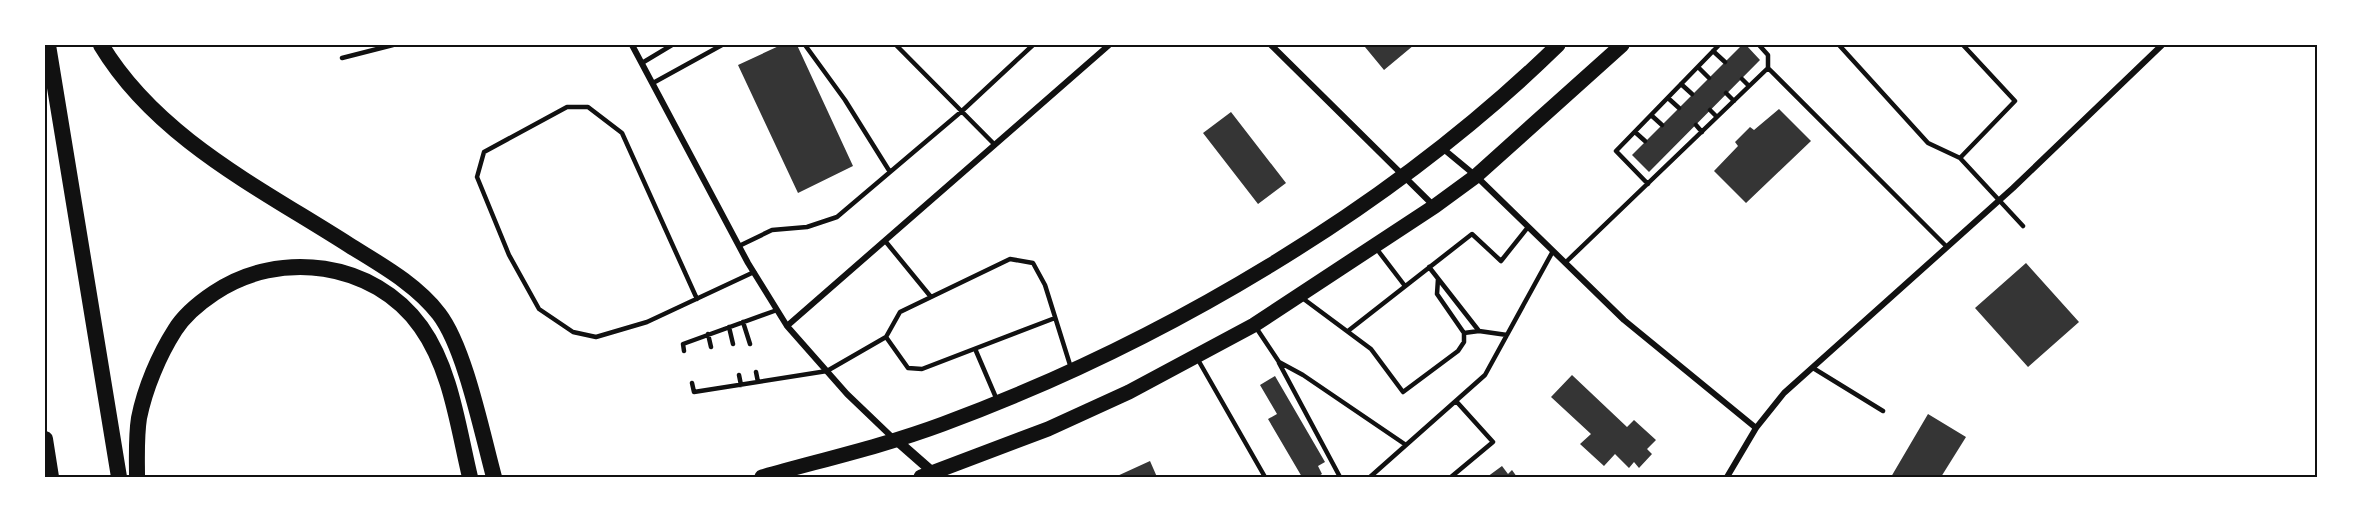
<svg xmlns="http://www.w3.org/2000/svg" width="2362" height="522" font-family="'Titillium Web',sans-serif">
  <rect width="100%" height="100%" fill="#fff"/>
  <path fill="#353535" d="M 781,45 L 797,45 L 853,166 L 798,193 L 738,65 Z
    M 1367,45 L 1414,45 L 1384,70 L 1365,47 Z
    M 1742,45 L 1746,45 L 1760,60 L 1649,172 L 1632,155 Z
    M 1779,109 L 1811,141 L 1746,203 L 1714,171 L 1738,146 L 1735,142 L 1750,127 L 1754,130 Z
    M 1231,112 L 1286,183 L 1258,204 L 1203,133 Z
    M 2026,263 L 2079,322 L 2028,367 L 1975,308 Z
    M 1572,375 L 1627,427 L 1634,420 L 1656,440 L 1647,449 L 1652,454 L 1639,468 L 1634,462 L 1629,468 L 1615,454 L 1604,466 L 1580,444 L 1591,434 L 1551,397 Z
    M 1275,376 L 1325,462 L 1318,466 L 1322,474 L 1317,477 L 1302,477 L 1268,419 L 1277,414 L 1260,385 Z
    M 1928,414 L 1966,437 L 1941,477 L 1891,477 Z
    M 1150,461 L 1157,477 L 1115,477 Z
    M 1502,466 L 1508,474 L 1512,470 L 1517,477 L 1487,477 Z"/>
  <g fill="none" stroke-linecap="round" stroke-linejoin="round">
    <path stroke="#111" stroke-width="4.5" d="M 805,45 L 845,100 L 890,172
      M 896,45 L 995,145
      M 1839,45 L 1928,143 L 1960,158 L 2015,101 L 1963,45
      M 1713,51 L 1725,62
      M 342,58 L 393,45
      M 642,63 L 672,45
      M 1698,67 L 1709,78
      M 1768,68 L 1947,247
      M 1742,79 L 1749,86
      M 653,83 L 722,45
      M 1681,84 L 1692,94
      M 1726,93 L 1734,101
      M 1668,98 L 1679,108
      M 1710,110 L 1717,117
      M 1651,115 L 1662,125
      M 1696,125 L 1702,132
      M 1635,132 L 1645,141
      M 1960,158 L 2023,226
      M 1648,184 L 1616,151 L 1719,45
      M 886,242 L 931,297
      M 739,246 L 772,230 L 807,227 L 837,217 L 962,111 L 1033,45
      M 1376,248 L 1405,286
      M 1565,263 L 1768,68 L 1768,55 L 1759,45
      M 1429,267 L 1479,331
      M 1301,297 L 1371,349 L 1403,392 L 1458,351 L 1464,342 L 1464,333 L 1437,294 L 1438,279
      M 697,299 L 622,133 L 588,107 L 567,107 L 484,152 L 477,177 L 509,255 L 539,309 L 573,332 L 596,337 L 647,322 L 754,272
      M 743,322 L 750,344
      M 1255,326 L 1279,362 L 1303,375 L 1406,445
      M 729,327 L 733,344
      M 1348,331 L 1472,234 L 1501,261 L 1528,227
      M 1464,333 L 1479,331 L 1507,335
      M 708,334 L 711,347
      M 886,337 L 908,368 L 922,369 L 1055,318
      M 684,351 L 683,344 L 777,310
      M 976,351 L 997,400
      M 1197,358 L 1265,477
      M 1279,363 L 1340,477
      M 1813,368 L 1883,411
      M 756,372 L 758,382
      M 739,375 L 741,385
      M 692,383 L 694,392 L 827,371 L 886,337 L 900,312 L 1010,259 L 1033,263 L 1045,285 L 1071,368
      M 1370,477 L 1485,375 L 1553,251
      M 1451,477 L 1493,442 L 1456,401"/>
    <path stroke="#111" stroke-width="6" d="M 632,45 L 748,263 L 787,326 L 847,394 L 894,439
      M 1271,45 L 1434,206
      M 1441,147 L 1476,176 L 1624,320 L 1756,428
      M 787,326 L 1109,45
      M 1727,477 L 1756,428 L 1784,393 L 2013,188 L 2162,45"/>
    <path stroke="#111" stroke-width="10" d="M 895,439 L 936,475"/>
    <path stroke="#111" stroke-width="15" d="M 762,477 C 822,460 884,446 943,424 C 1162,343 1390,209 1558,45
      M 921,477 L 1048,429 L 1129,392 L 1254,325 L 1435,206 L 1476,176 L 1622,45"/>
    <path stroke="#111" stroke-width="16" d="M 48,45 L 119,477
      M 101,45 C 157,138 260,188 349,245 C 381,265 416,284 439,314 C 465,348 482,433 494,477
      M 45,439 L 51,477
      M 137,477 C 137,458 136,437 139,418 C 145,388 159,355 175,330 C 185,314 199,303 214,293 C 279,249 374,261 421,327 C 451,369 458,427 470,477"/>
  </g>
  <rect width="2362" height="522" fill="none" stroke="#ffffff" stroke-width="93"/>
  <rect x="46" y="46" width="2270" height="430" fill="none" stroke="#111" stroke-width="2"/>
</svg>
